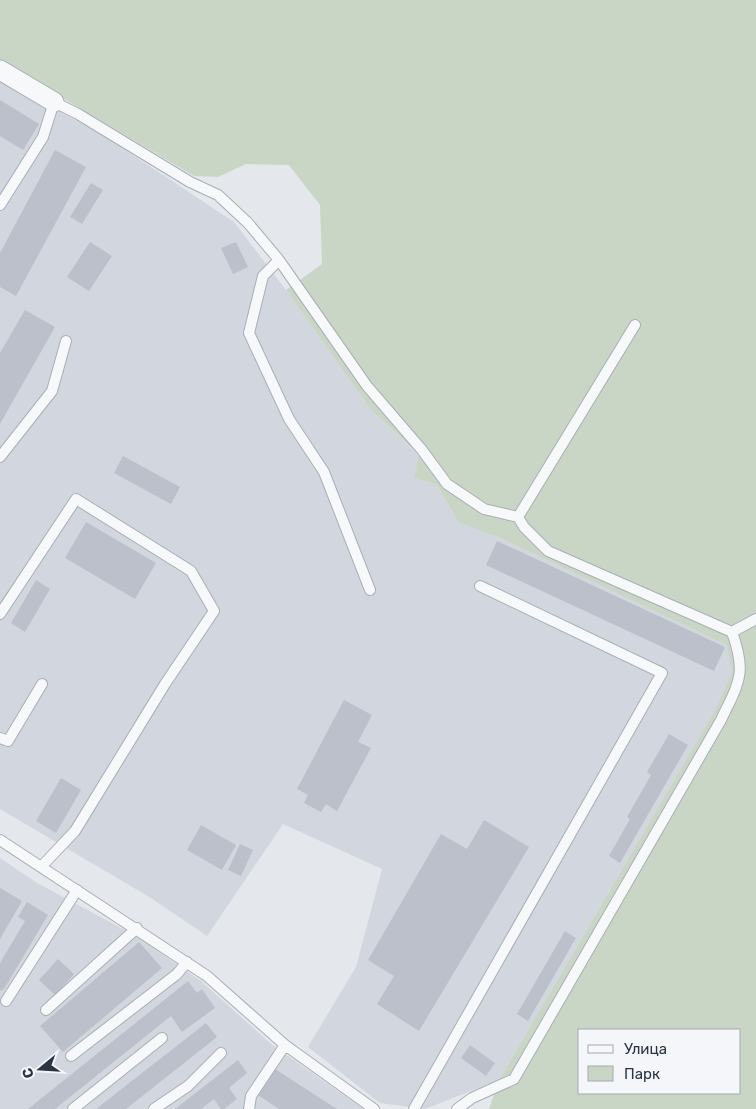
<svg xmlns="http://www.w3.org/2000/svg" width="756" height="1109" font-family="Rubik,sans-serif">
  <rect width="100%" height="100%" fill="#e4e7ec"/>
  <path fill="#d2d6de" d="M 0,78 L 104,136 L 234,222 L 286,290 L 371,410 L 419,456 L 459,523 L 498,537 L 728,645 L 732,672 L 715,710 L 499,1080 L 425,1109 L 380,1103 L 308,1047 L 356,967 L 382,869 L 283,824 L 207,936 L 151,898 L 0,809 Z
    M 0,858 L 37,883 L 136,936 L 201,981 L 271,1044 L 363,1109 L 0,1109 Z"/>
  <path fill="#c9d6c5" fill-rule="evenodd" d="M 0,0 L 756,0 L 756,1109 L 489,1109 L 499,1080 L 715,710 L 732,672 L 727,645 L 498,537 L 459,523 L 436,484 L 414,478 L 419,455 L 371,410 L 286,290 L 322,264 L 320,205 L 289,165 L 246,164 L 218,177 L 194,176 L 0,61 ZM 580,1030 L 740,1030 L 740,1093 L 580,1093 Z"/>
  <path fill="#bbc0ca" d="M 0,100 L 39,124 L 23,150 L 0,136 Z
    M 55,150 L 86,167 L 16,296 L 0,287 L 0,253 Z
    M 91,183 L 103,190 L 82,224 L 70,217 Z
    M 90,242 L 112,256 L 89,291 L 67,277 Z
    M 236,242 L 248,267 L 233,274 L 221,248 Z
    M 25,310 L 55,327 L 0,424 L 0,353 Z
    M 123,456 L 180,487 L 171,504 L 114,473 Z
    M 86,522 L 156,563 L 135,599 L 65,558 Z
    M 497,541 L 725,647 L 714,671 L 486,565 Z
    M 36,580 L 50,589 L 25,632 L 11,623 Z
    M 344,700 L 372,715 L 358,742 L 371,748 L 337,811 L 326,804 L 321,812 L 304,803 L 308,795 L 297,789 Z
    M 669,734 L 688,745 L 620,863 L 609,856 L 630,819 L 627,817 L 651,775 L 647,772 Z
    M 61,778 L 81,790 L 56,833 L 36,821 Z
    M 484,820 L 529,847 L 419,1031 L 377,1004 L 394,976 L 368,960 L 441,834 L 467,849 Z
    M 201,825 L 236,845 L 222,870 L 187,850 Z
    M 240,844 L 253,850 L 241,876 L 228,870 Z
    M 0,888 L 22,901 L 0,939 Z
    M 27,902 L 48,915 L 4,989 L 0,991 L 0,963 L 25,921 L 18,917 Z
    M 565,931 L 576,938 L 528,1021 L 517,1014 Z
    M 139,942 L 162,968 L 63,1052 L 40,1026 Z
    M 58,959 L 74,974 L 55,995 L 39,980 Z
    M 188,981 L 197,993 L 202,989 L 215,1008 L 182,1032 L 171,1016 L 55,1109 L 28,1109 Z
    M 206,1023 L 217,1037 L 126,1109 L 96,1109 Z
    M 470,1045 L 495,1063 L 486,1076 L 461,1058 Z
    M 238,1060 L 247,1073 L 229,1088 L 237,1099 L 224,1109 L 221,1109 L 214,1099 L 201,1109 L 175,1109 Z
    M 275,1069 L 337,1109 L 279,1109 L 258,1095 Z"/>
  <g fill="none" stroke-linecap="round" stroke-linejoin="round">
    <g stroke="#a9aeb7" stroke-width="12">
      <path id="service" d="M 0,205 L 43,137 L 54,102 L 78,114 L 190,182 L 218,195 L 248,223 L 279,260 L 367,386 L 422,450 L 447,484 L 484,509 L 518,517 L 524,527 L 548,551 L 732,632
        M 279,260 L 263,276 L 249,333 L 289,419 L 324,472 L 370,590
        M 0,457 L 52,391 L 66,341
        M 518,517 L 635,325
        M 0,614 L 76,499 L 191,571 L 214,611 L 165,684 L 75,831 L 41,867
        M 0,738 L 8,741 L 42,684
        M 0,840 L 207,976 L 285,1045 L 374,1109
        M 6,1001 L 77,890
        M 46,1010 L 137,928
        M 71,1056 L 177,974 L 187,962
        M 73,1109 L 162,1038
        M 154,1109 L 188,1086 L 221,1053
        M 249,1109 L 251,1096 L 285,1045
        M 414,1109 L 662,673 L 480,586
        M 457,1109 L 472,1098 L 514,1079 L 721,720 C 739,682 747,674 732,632 L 756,619"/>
    </g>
    <g stroke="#a9aeb7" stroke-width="21">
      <path id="minor" d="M 0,70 L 54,102"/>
    </g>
    <use href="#service" stroke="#f7f8fa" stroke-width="10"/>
    <use href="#minor" stroke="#f7f8fa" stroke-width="19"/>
  </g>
  <rect x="578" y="1029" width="162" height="65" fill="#f4f6f9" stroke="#a4a8b1"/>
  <rect x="588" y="1045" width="25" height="8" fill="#f7f8fa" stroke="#a4a8b1"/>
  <text x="624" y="1054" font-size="15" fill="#2b3445">Улица</text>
  <rect x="588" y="1066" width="25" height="15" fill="#c9d6c5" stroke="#a4a8b1"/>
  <text x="624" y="1079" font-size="15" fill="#2b3445">Парк</text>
  <g transform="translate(40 1069) rotate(252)" stroke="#f4f6f9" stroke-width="4" paint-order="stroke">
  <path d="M0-4L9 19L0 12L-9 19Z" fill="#2b3445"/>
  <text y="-8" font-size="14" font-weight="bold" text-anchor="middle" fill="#2b3445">С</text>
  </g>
</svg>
